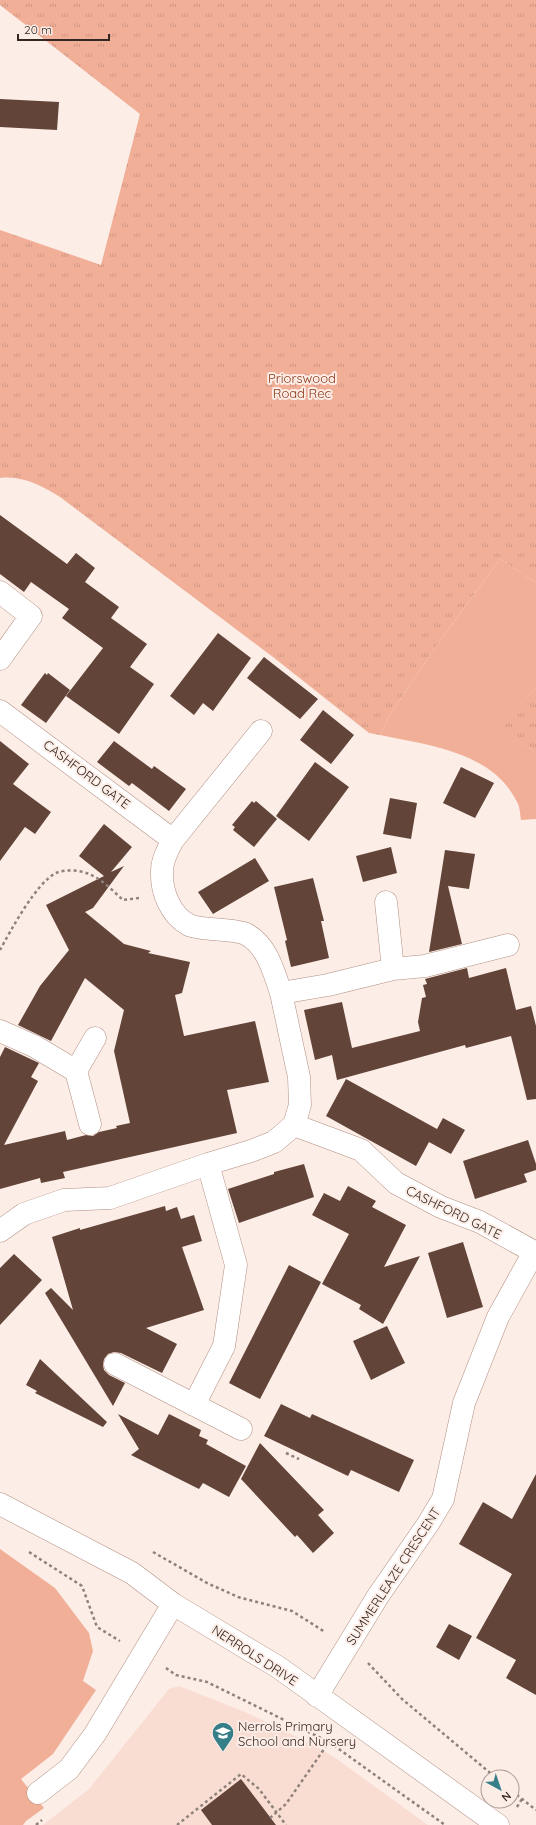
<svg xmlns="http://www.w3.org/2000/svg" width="536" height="1825" font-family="Quicksand,sans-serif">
  <defs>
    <pattern id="park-tufts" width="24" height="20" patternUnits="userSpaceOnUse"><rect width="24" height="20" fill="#f1af98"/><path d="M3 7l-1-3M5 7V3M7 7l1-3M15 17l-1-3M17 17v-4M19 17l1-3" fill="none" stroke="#cf9683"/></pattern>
  </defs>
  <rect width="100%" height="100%" fill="#fcede7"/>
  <path fill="#f9ddd3" d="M 179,1686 L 245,1712 L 312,1744 L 334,1757 L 428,1825 L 43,1825 L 89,1789 L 169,1689 Z"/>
  <path fill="#f1af98" d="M 500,559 L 536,583 L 536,686 L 503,729 L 536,753 L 536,819 L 521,820 C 520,814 520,807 517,802 C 493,752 428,745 380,735 L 391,713 L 439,642 Z
    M 0,1549 L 55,1588 L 89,1633 L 93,1651 L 83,1681 L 96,1690 L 53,1754 L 21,1779 L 44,1808 L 26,1821 L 23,1825 L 0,1825 Z"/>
  <path fill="url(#park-tufts)" d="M 0,0 L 536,0 L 536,583 L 500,559 L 439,642 L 391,713 L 380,735 L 369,733 L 273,657 L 60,497 C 42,486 22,475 0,478 L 0,230 L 101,265 L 140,114 L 0,5 Z
    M 536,686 L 536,753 L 502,729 Z"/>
  <path fill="#624439" d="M 0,99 L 59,102 L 57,130 L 0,127 Z
    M 0,515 L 67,564 L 76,553 L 95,568 L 85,582 L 119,607 L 111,618 L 147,644 L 130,667 L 154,684 L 119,734 L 66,696 L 103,648 L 62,618 L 69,609 L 31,582 L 24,592 L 0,574 Z
    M 218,633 L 251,658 L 213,711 L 203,703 L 194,715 L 170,696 Z
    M 264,657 L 318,699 L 300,719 L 247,678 Z
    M 45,673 L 47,675 L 48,673 L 70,690 L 46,723 L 21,705 Z
    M 323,710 L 354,735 L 331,764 L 300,740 Z
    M 0,741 L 29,764 L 13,784 L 51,812 L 35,834 L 25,827 L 0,861 Z
    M 114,741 L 152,769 L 154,766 L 186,789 L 169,811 L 132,783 L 129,786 L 97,762 Z
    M 315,762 L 349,787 L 309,841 L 276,816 Z
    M 461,767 L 494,783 L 475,818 L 443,803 Z
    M 390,798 L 417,803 L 411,839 L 383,834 Z
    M 252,801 L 254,803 L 256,801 L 277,819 L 254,847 L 233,830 L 235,827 L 232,825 Z
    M 104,824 L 132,847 L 111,872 L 124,866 L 93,908 L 85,912 L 124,944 L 151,951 L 148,953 L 190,962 L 182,993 L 175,995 L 184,1036 L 255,1021 L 269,1082 L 227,1090 L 237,1133 L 63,1172 L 65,1178 L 41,1183 L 40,1178 L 0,1189 L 0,1057 L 5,1047 L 39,1063 L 31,1077 L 38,1081 L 4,1145 L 65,1131 L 67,1140 L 86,1135 L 93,1136 L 99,1132 L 117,1128 L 116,1126 L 130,1123 L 114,1051 L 124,1010 L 85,978 L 51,1041 L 18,1025 L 40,986 L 69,950 L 46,905 L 104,876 L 79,856 Z
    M 391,847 L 397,873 L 363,882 L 356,856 Z
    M 445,850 L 475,854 L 469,889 L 448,886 L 462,944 L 429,952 Z
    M 255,858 L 269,881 L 213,914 L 198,892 Z
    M 313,878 L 324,921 L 321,921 L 329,958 L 291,967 L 285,941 L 287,940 L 274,887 Z
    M 467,968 L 469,978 L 506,968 L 516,1010 L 531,1006 L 536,1026 L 536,1099 L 527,1100 L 511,1036 L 466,1048 L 465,1045 L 337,1080 L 332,1055 L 315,1060 L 304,1010 L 342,1002 L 352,1048 L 420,1031 L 418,1022 L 422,998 L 426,997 L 423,985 L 427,984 L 425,979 Z
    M 346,1079 L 437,1129 L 443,1118 L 465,1130 L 451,1154 L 429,1142 L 416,1166 L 326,1116 Z
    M 528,1140 L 536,1164 L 536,1170 L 524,1174 L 527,1182 L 475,1199 L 463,1161 Z
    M 304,1164 L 314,1197 L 239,1223 L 228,1189 L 274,1174 L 274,1172 Z
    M 348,1186 L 376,1201 L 372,1207 L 406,1225 L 384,1267 L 420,1256 L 383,1324 L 359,1309 L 361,1305 L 322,1284 L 349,1234 L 312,1215 L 324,1193 L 340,1201 Z
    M 165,1206 L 166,1211 L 177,1207 L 181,1219 L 194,1215 L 202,1241 L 182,1247 L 204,1310 L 146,1328 L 177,1344 L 162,1373 L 121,1353 L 114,1352 L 108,1354 L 104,1359 L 103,1365 L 104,1370 L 109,1375 L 125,1383 L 113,1406 L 45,1293 L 51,1288 L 73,1310 L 52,1237 L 80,1228 L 80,1230 Z
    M 463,1242 L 483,1307 L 447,1318 L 428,1253 Z
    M 14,1254 L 42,1280 L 0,1325 L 0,1268 Z
    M 289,1265 L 321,1282 L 260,1399 L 229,1383 Z
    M 387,1326 L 405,1363 L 371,1380 L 353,1341 Z
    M 40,1359 L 107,1422 L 103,1427 L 35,1393 L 37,1391 L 26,1385 Z
    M 281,1404 L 310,1418 L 312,1414 L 414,1460 L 399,1492 L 351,1470 L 348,1476 L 264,1436 Z
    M 118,1414 L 158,1435 L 169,1414 L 201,1430 L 199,1436 L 208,1440 L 206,1444 L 246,1466 L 229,1497 L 203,1483 L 199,1489 L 131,1455 L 139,1449 Z
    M 260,1443 L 324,1510 L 318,1515 L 334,1533 L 313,1553 L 297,1535 L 295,1537 L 241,1479 Z
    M 536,1474 L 536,1695 L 506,1678 L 516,1660 L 476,1638 L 512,1574 L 459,1544 L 483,1502 L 512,1519 Z
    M 449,1624 L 472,1636 L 459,1660 L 436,1647 Z
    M 241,1779 L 276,1825 L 212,1825 L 201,1810 Z"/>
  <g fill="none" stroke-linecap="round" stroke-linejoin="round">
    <g stroke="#b28f82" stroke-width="23">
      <path id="street" d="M 0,592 L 31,616 L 0,659
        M 0,711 L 173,840 C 168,849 162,860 162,871 C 161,891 170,915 189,925 C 202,931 233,928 246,934 C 267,945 274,972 281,993
        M 173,840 L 261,731
        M 386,902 L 393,969
        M 0,1031 L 34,1046 L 76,1071 L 90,1124
        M 76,1071 L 95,1038
        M 294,1125 L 361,1150 L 396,1183 L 441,1207 L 480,1222 L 536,1253
        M 0,1231 L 24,1214 L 64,1200 L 110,1198 L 208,1164 L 251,1151 L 274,1142 L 294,1125 L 300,1105 L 299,1077 L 281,993 L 328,985 L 393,969 L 425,966 L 508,945
        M 115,1364 L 241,1429
        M 194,1405 L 224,1346 L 236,1265 L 208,1164
        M 0,1504 L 132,1573 L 173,1604 L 278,1667 L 498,1825
        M 317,1696 L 378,1596 L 428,1524 L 443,1499 L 464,1403 L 498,1317 L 534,1252
        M 38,1793 L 69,1769 L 95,1734 L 173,1604"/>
    </g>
    <path stroke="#8f817b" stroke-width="2.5" stroke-dasharray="3 3" stroke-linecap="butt" d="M 0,950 C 11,930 36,883 56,873 C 65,869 80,870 89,874 C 102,879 113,891 123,900 L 139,898
      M 286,1453 L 299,1459
      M 29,1552 L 82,1586 L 97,1627 L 120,1641
      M 153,1552 L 207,1583 L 238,1597 L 292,1611 L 325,1632
      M 368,1663 L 402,1699 L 495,1777
      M 166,1668 L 176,1675 L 207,1682 L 329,1742 L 445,1825
      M 512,1791 L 536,1810
      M 517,1807 L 522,1799
      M 270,1818 L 286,1804 L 329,1742
      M 36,1825 L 42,1820
      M 177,1825 L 241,1774 L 259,1789 L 286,1825"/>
    <use href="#street" stroke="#fff" stroke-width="22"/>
  </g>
  <defs>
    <g id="school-pin" transform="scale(1.15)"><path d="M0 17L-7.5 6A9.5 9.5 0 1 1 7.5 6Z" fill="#377f88" stroke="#fcede7"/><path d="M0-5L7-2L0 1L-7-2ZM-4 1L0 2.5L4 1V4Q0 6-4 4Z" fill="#fff"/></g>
  </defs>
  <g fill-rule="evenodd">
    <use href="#school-pin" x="223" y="1733"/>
  </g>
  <g text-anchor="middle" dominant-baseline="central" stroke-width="4" stroke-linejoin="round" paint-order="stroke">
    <g font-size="13" fill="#8a3613" stroke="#fcede7">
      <text x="302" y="378">Priorswood<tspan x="302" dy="15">Road Rec</tspan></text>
    </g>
    <g font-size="13" fill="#342621" stroke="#fcede7">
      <text transform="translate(87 774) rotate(37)">CASHFORD GATE</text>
      <text transform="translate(454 1212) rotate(26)">CASHFORD GATE</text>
      <text transform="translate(393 1576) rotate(-57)">SUMMERLEAZE CRESCENT</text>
      <text transform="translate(255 1655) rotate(33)">NERROLS DRIVE</text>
    </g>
    <g font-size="13" fill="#342621" stroke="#fcede7" text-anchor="start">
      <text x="238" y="1726">Nerrols Primary<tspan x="238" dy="15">School and Nursery</tspan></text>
    </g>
  </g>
  <g transform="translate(500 1789) rotate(140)"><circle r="19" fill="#fcede7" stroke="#ac9d98"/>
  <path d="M0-3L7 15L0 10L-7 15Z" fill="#377f88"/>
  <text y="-6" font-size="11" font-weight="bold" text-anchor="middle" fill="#342621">N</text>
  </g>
  <path d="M18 34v6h91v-6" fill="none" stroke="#342621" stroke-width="2"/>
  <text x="24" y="34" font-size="12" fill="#342621" stroke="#fcede7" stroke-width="3" paint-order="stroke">20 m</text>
</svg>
